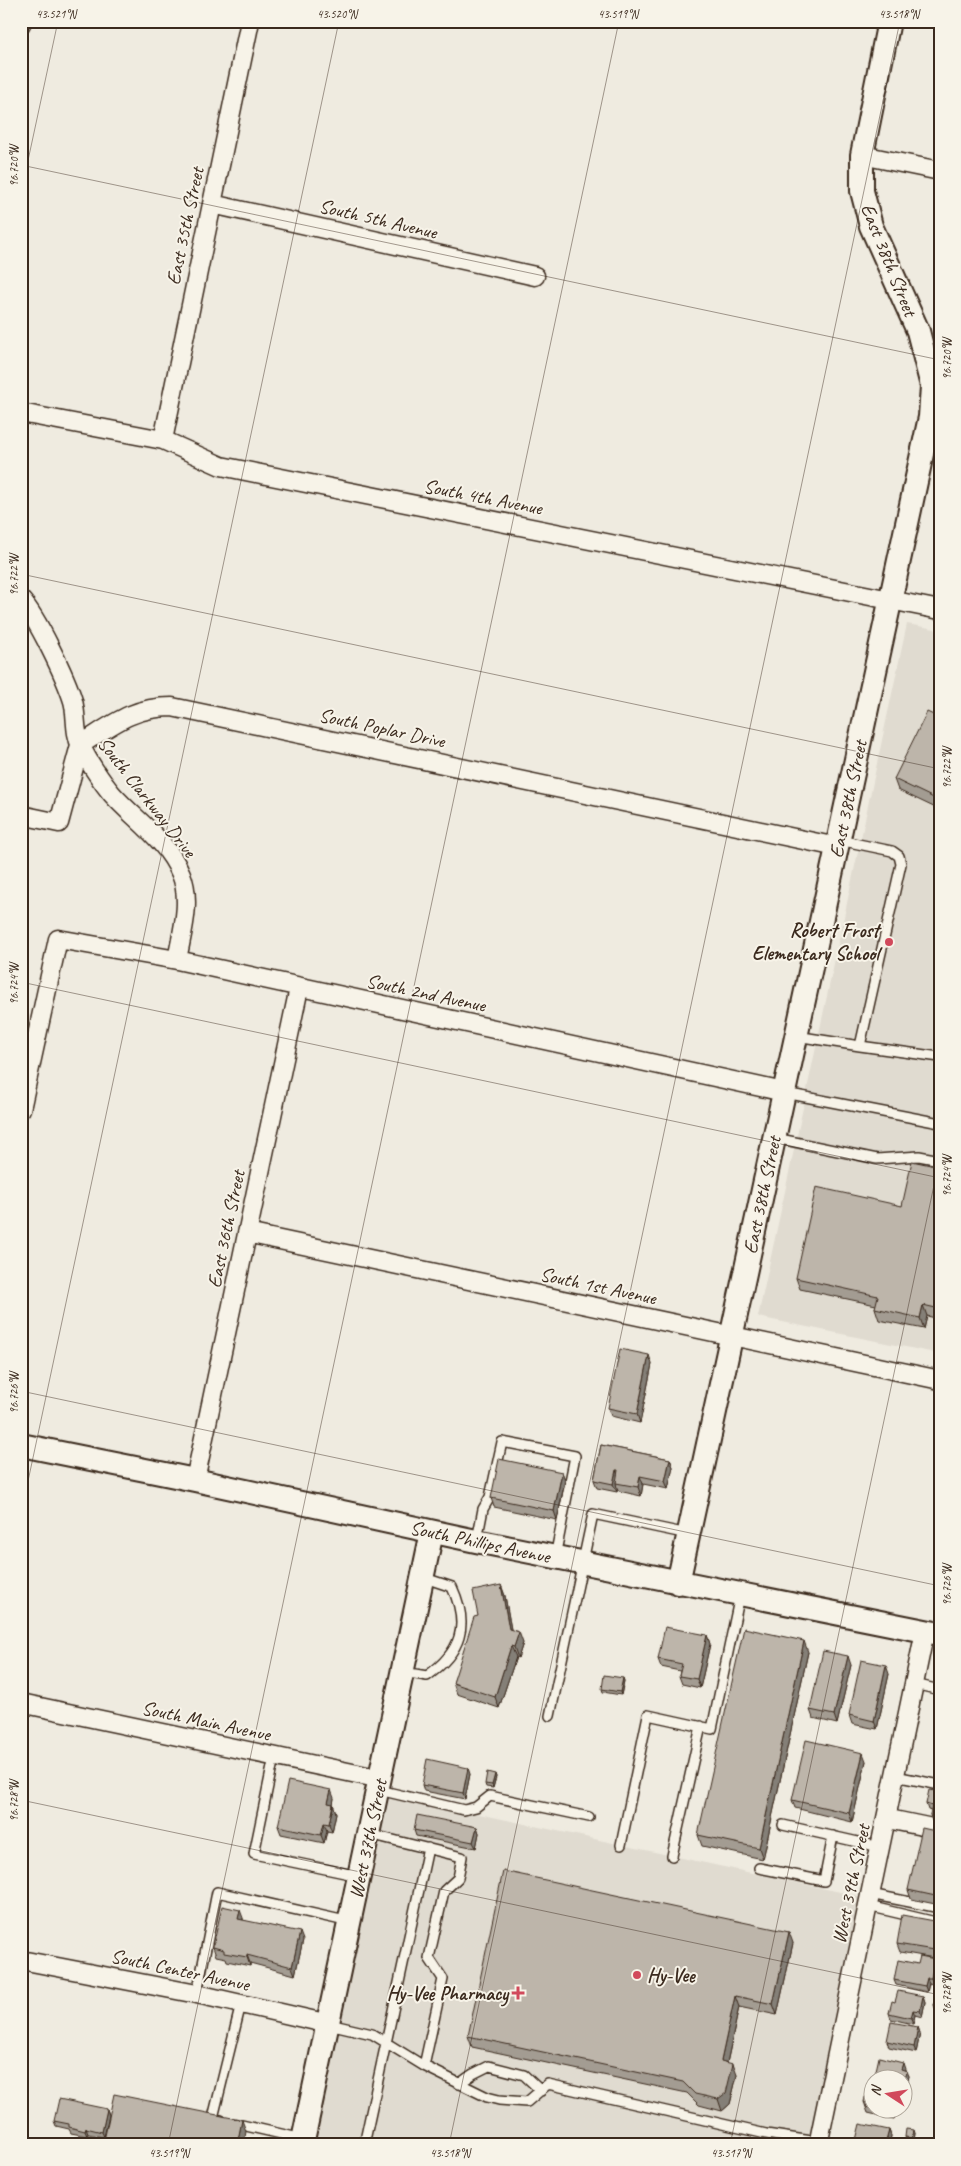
<svg xmlns="http://www.w3.org/2000/svg" width="961" height="2166" font-family="Caveat,sans-serif">
  <rect width="100%" height="100%" fill="#efebe0"/>
  <filter id="ink" filterUnits="userSpaceOnUse"><feTurbulence type="fractalNoise" baseFrequency=".02" numOctaves="2"/><feDisplacementMap in="SourceGraphic" scale="10" xChannelSelector="R" yChannelSelector="G"/><feConvolveMatrix kernelMatrix="1 2 1 2 8 2 1 2 1" color-interpolation-filters="sRGB"/></filter>
  <g filter="url(#ink)">
    <path fill="#e0dbd0" d="M 907,624 L 935,629 L 940,635 L 940,1354 L 758,1317 Z
      M 387,1794 L 863,1897 L 810,2145 L 312,2145 Z"/>
    <g fill="none" stroke-linecap="round" stroke-linejoin="round">
      <g stroke="#3b2a1e" stroke-width="12">
        <path id="service" d="M 796,1036 L 860,1046 L 901,864 L 899,856 L 892,851 L 839,840
          M 860,1046 L 940,1057
          M 785,1093 L 940,1123
          M 775,1138 L 877,1159 L 919,1156 L 940,1160
          M 477,1540 L 483,1509 L 490,1497 L 502,1442 L 575,1456 L 555,1557
          M 403,1672 L 427,1676 C 461,1652 470,1626 452,1587 L 422,1577
          M 914,1684 L 940,1690
          M 550,1716 L 593,1514 L 688,1534
          M 274,1757 L 254,1854 L 359,1876
          M 895,1776 L 940,1785
          M 379,1790 L 464,1810 L 476,1807 L 490,1796 L 589,1817
          M 887,1814 L 940,1825
          M 885,1823 L 940,1834
          M 783,1825 L 880,1847
          M 369,1834 L 462,1857 L 458,1878 L 444,1891 L 429,1958 L 443,1979 L 424,2066
          M 621,1845 L 648,1715 L 712,1729 L 740,1595
          M 672,1856 L 701,1726
          M 759,1868 L 824,1881 L 833,1836
          M 870,1894 L 940,1908
          M 868,1906 L 940,1923
          M 197,1994 L 217,1892 L 350,1922
          M 329,2024 L 372,2034 L 424,2066 L 487,2097 L 499,2100 L 527,2102 L 548,2084 L 766,2134 L 818,2142
          M 459,2084 L 473,2074 L 489,2066 L 524,2075 L 541,2091
          M 221,2120 L 213,2118 L 241,2004
          M 233,2123 L 303,2139
          M 364,2145 L 428,1848"/>
      </g>
      <g stroke="#3b2a1e" stroke-width="21">
        <path id="minor" d="M 21,24 L 22,21
          M 862,155 L 940,171
          M 212,204 L 535,276
          M 21,413 L 163,440 L 221,466 L 940,610
          M 163,440 L 250,21
          M 21,600 C 37,617 66,678 73,701 C 77,715 74,733 81,746 C 87,760 102,782 112,794 C 135,820 167,840 181,874 C 192,901 182,932 177,960
          M 80,745 C 112,725 132,707 172,707 L 837,847
          M 21,815 L 59,823 L 80,745
          M 21,1109 L 58,939 L 177,960 L 784,1092
          M 247,1233 L 940,1380
          M 195,1480 L 299,988
          M 21,1703 L 381,1779
          M 21,1960 L 197,1994 L 329,2024
          M 818,2145 L 925,1631"/>
      </g>
      <g stroke="#3b2a1e" stroke-width="26">
        <path id="tertiary" d="M 21,1445 L 195,1480 L 476,1541 L 940,1634
          M 678,1583 L 930,417 L 932,386 L 918,331 L 871,226 L 862,191 L 862,155 L 889,21
          M 302,2145 L 432,1532"/>
      </g>
      <use href="#service" stroke="#f7f3e8" stroke-width="9"/>
      <use href="#minor" stroke="#f7f3e8" stroke-width="18"/>
      <use href="#tertiary" stroke="#f7f3e8" stroke-width="22"/>
    </g>
    <path fill="#a39c92" stroke="#3b2a1e" d="M 940,718 L 940,810 L 898,790 L 894,779 Z
      M 940,947 L 940,960 L 937,952 Z
      M 940,1167 L 940,1319 L 927,1316 L 924,1329 L 879,1320 L 875,1308 L 876,1305 L 800,1289 L 796,1278 L 902,1206 Z
      M 652,1364 L 640,1423 L 611,1416 L 608,1408 Z
      M 601,1445 L 670,1459 L 673,1467 L 668,1489 L 643,1484 L 641,1496 L 619,1491 L 617,1488 L 617,1492 L 597,1488 L 594,1480 Z
      M 562,1472 L 565,1480 L 557,1520 L 494,1507 L 491,1498 Z
      M 501,1585 L 505,1596 L 511,1630 L 523,1643 L 518,1658 L 516,1657 L 499,1708 L 457,1694 L 453,1683 L 478,1616 Z
      M 707,1635 L 710,1644 L 700,1688 L 682,1684 L 679,1676 L 680,1671 L 661,1667 L 658,1659 Z
      M 808,1652 L 763,1859 L 702,1846 L 698,1835 Z
      M 851,1665 L 837,1724 L 813,1718 L 810,1710 Z
      M 889,1674 L 877,1729 L 852,1724 L 849,1715 Z
      M 623,1678 L 624,1681 L 621,1695 L 603,1692 L 602,1689 Z
      M 940,1726 L 940,1756 L 939,1756 L 936,1748 Z
      M 866,1761 L 852,1822 L 795,1808 L 792,1800 Z
      M 470,1774 L 465,1799 L 424,1791 L 422,1785 Z
      M 495,1774 L 496,1777 L 493,1788 L 486,1787 L 485,1784 Z
      M 940,1784 L 940,1822 L 932,1821 L 930,1815 L 931,1811 L 928,1810 L 926,1804 L 936,1791 Z
      M 334,1798 L 333,1804 L 336,1813 L 332,1832 L 327,1831 L 324,1843 L 281,1834 L 278,1826 Z
      M 477,1827 L 479,1833 L 476,1848 L 416,1836 L 414,1830 Z
      M 940,1832 L 940,1905 L 911,1899 L 908,1890 Z
      M 243,1918 L 243,1920 L 303,1940 L 295,1975 L 250,1963 L 250,1966 L 227,1961 L 226,1958 L 216,1956 L 213,1947 Z
      M 940,1922 L 940,1959 L 900,1952 L 897,1944 Z
      M 793,1943 L 777,2015 L 739,2007 L 727,2063 L 737,2075 L 730,2104 L 722,2111 L 699,2105 L 687,2093 L 472,2047 L 468,2036 Z
      M 935,1959 L 937,1965 L 933,1984 L 929,1983 L 927,1992 L 896,1985 L 894,1980 L 918,1964 Z
      M 923,1996 L 925,2002 L 922,2017 L 915,2015 L 913,2024 L 891,2019 L 889,2013 L 895,2002 Z
      M 940,1997 L 940,2009 L 935,2008 L 934,2005 Z
      M 918,2027 L 920,2033 L 916,2053 L 889,2047 L 887,2041 Z
      M 905,2069 L 905,2070 L 909,2076 L 906,2088 L 904,2087 L 904,2078 L 876,2078 L 875,2075 Z
      M 864,2102 L 896,2108 L 894,2119 L 868,2113 Z
      M 107,2109 L 109,2115 L 104,2137 L 88,2134 L 87,2136 L 71,2133 L 69,2129 L 56,2126 L 54,2121 Z
      M 889,2130 L 891,2136 L 889,2145 L 858,2145 L 856,2140 Z
      M 915,2133 L 914,2141 L 906,2140 L 905,2137 Z"/>
    <path fill="#847f77" stroke="#3b2a1e" d="M 923,1305 L 927,1316 L 924,1329 L 920,1318 Z
      M 649,1355 L 652,1364 L 640,1423 L 637,1414 Z
      M 670,1459 L 673,1467 L 668,1489 L 665,1481 Z
      M 616,1470 L 619,1478 L 616,1483 L 617,1488 L 617,1492 L 613,1484 Z
      M 562,1472 L 565,1480 L 557,1520 L 554,1511 Z
      M 640,1476 L 643,1484 L 641,1496 L 638,1487 Z
      M 501,1585 L 505,1596 L 513,1640 L 509,1629 Z
      M 519,1632 L 523,1643 L 518,1658 L 514,1647 Z
      M 707,1635 L 710,1644 L 700,1688 L 697,1679 Z
      M 804,1641 L 808,1652 L 763,1859 L 759,1848 Z
      M 511,1646 L 516,1657 L 499,1708 L 495,1697 Z
      M 848,1656 L 851,1665 L 837,1724 L 834,1715 Z
      M 886,1665 L 889,1674 L 877,1729 L 874,1721 Z
      M 623,1678 L 624,1681 L 621,1695 L 620,1692 Z
      M 863,1753 L 866,1761 L 852,1822 L 849,1813 Z
      M 468,1768 L 470,1774 L 465,1799 L 463,1793 Z
      M 495,1774 L 496,1777 L 493,1788 L 492,1785 Z
      M 331,1790 L 334,1798 L 332,1812 L 328,1803 Z
      M 333,1804 L 336,1813 L 332,1832 L 329,1824 Z
      M 324,1823 L 327,1831 L 324,1843 L 321,1835 Z
      M 477,1827 L 479,1833 L 476,1848 L 473,1842 Z
      M 240,1910 L 243,1918 L 241,1927 L 238,1919 Z
      M 300,1932 L 303,1940 L 295,1975 L 292,1967 Z
      M 789,1932 L 793,1943 L 777,2015 L 773,2004 Z
      M 247,1955 L 250,1963 L 250,1966 L 247,1957 Z
      M 935,1959 L 937,1965 L 933,1984 L 931,1978 Z
      M 927,1978 L 929,1983 L 927,1992 L 925,1986 Z
      M 735,1996 L 739,2007 L 725,2072 L 721,2061 Z
      M 923,1996 L 925,2002 L 922,2017 L 920,2011 Z
      M 913,2010 L 915,2015 L 913,2024 L 911,2018 Z
      M 918,2027 L 920,2033 L 916,2053 L 914,2047 Z
      M 903,2063 L 905,2069 L 904,2075 L 901,2069 Z
      M 733,2064 L 737,2075 L 730,2104 L 722,2111 L 718,2099 Z
      M 907,2071 L 909,2076 L 906,2088 L 904,2082 Z
      M 893,2108 L 896,2108 L 894,2119 L 892,2114 Z
      M 107,2109 L 109,2115 L 104,2137 L 102,2132 Z
      M 242,2120 L 246,2131 L 244,2145 L 237,2145 Z
      M 86,2128 L 88,2134 L 87,2136 L 85,2131 Z
      M 889,2130 L 891,2136 L 889,2145 L 885,2145 Z
      M 914,2130 L 915,2133 L 914,2141 L 912,2138 Z"/>
    <path fill="#bdb5aa" stroke="#3b2a1e" d="M 927,712 L 940,718 L 940,801 L 894,779 Z
      M 940,947 L 940,954 L 937,952 Z
      M 912,1161 L 940,1167 L 940,1309 L 923,1305 L 920,1318 L 875,1308 L 878,1296 L 796,1278 L 816,1187 L 902,1206 Z
      M 620,1349 L 649,1355 L 637,1414 L 608,1408 Z
      M 601,1445 L 670,1459 L 665,1481 L 640,1476 L 638,1487 L 616,1483 L 618,1470 L 616,1470 L 613,1484 L 594,1480 Z
      M 499,1459 L 562,1472 L 554,1511 L 491,1498 Z
      M 501,1585 L 509,1629 L 519,1632 L 514,1647 L 511,1646 L 495,1697 L 453,1683 L 474,1617 L 478,1616 L 473,1591 Z
      M 665,1627 L 707,1635 L 697,1679 L 679,1676 L 682,1664 L 658,1659 Z
      M 744,1628 L 804,1641 L 759,1848 L 698,1835 Z
      M 823,1651 L 848,1656 L 834,1715 L 810,1710 Z
      M 861,1660 L 886,1665 L 874,1721 L 849,1715 Z
      M 604,1675 L 623,1678 L 620,1692 L 602,1689 Z
      M 940,1726 L 940,1748 L 936,1748 Z
      M 806,1740 L 863,1753 L 849,1813 L 792,1800 Z
      M 427,1759 L 468,1768 L 463,1793 L 422,1785 Z
      M 487,1772 L 495,1774 L 492,1785 L 485,1784 Z
      M 288,1781 L 331,1790 L 328,1803 L 333,1804 L 329,1824 L 324,1823 L 321,1835 L 278,1826 Z
      M 938,1783 L 940,1784 L 940,1817 L 930,1815 L 932,1806 L 926,1804 L 929,1790 L 936,1791 Z
      M 417,1815 L 477,1827 L 473,1842 L 414,1830 Z
      M 922,1828 L 940,1832 L 940,1897 L 908,1890 Z
      M 503,1871 L 789,1932 L 773,2004 L 735,1996 L 721,2061 L 733,2064 L 726,2093 L 718,2099 L 695,2094 L 683,2082 L 468,2036 Z
      M 222,1906 L 240,1910 L 238,1919 L 300,1932 L 292,1967 L 247,1955 L 247,1957 L 224,1953 L 224,1950 L 213,1947 Z
      M 902,1915 L 940,1922 L 940,1951 L 897,1944 Z
      M 920,1956 L 935,1959 L 931,1978 L 927,1978 L 925,1986 L 894,1980 L 898,1960 L 918,1964 Z
      M 898,1991 L 923,1996 L 920,2011 L 913,2010 L 911,2018 L 889,2013 L 892,2001 L 895,2002 Z
      M 936,1996 L 940,1997 L 940,2007 L 934,2005 Z
      M 891,2022 L 918,2027 L 914,2047 L 887,2041 Z
      M 879,2057 L 903,2063 L 901,2069 L 907,2071 L 904,2082 L 904,2078 L 889,2078 L 875,2075 Z
      M 870,2092 L 874,2092 L 874,2108 L 893,2108 L 892,2114 L 866,2107 L 867,2103 L 864,2102 L 865,2097 L 869,2098 Z
      M 114,2094 L 242,2120 L 237,2145 L 103,2145 Z
      M 59,2099 L 107,2109 L 102,2132 L 86,2128 L 85,2131 L 69,2127 L 69,2124 L 54,2121 Z
      M 937,2099 L 940,2100 L 940,2106 L 936,2105 Z
      M 860,2124 L 889,2130 L 885,2145 L 880,2145 L 856,2140 Z
      M 906,2129 L 914,2130 L 912,2138 L 905,2137 Z"/>
  </g>
  <path fill="none" stroke="#3b2a1e" stroke-width="1" stroke-opacity="0.45" d="M 21,165 L 940,360M 21,193 L 58,21M 21,574 L 940,769M 21,982 L 940,1178M 21,1391 L 940,1586M 21,1514 L 339,21M 21,1800 L 940,1995M 168,2145 L 619,21M 449,2145 L 900,21M 730,2145 L 940,1157"/>
  <g fill="#d1495b" stroke="#f7f3e8" stroke-width="2">
    <circle cx="889" cy="942" r="5"/>
    <circle cx="637" cy="1975" r="5"/>
    <path d="M515.5 1985.5h5v5h5v5h-5v5h-5v-5h-5v-5h5z"/>
  </g>
  <g text-anchor="middle" dominant-baseline="central" stroke-width="4" stroke-linejoin="round" paint-order="stroke">
    <g font-size="20" fill="#3b2a1e" stroke="#f7f3e8">
      <text transform="translate(378 219) rotate(13)">South 5th Avenue</text>
      <text transform="translate(185 226) rotate(-78)">East 35th Street</text>
      <text transform="translate(889 260) rotate(68)">East 38th Street</text>
      <text transform="translate(483 497) rotate(11)">South 4th Avenue</text>
      <text transform="translate(382 728) rotate(12)">South Poplar Drive</text>
      <text transform="translate(147 797) rotate(52)">South Clarkway Drive</text>
      <text transform="translate(848 799) rotate(-78)">East 38th Street</text>
      <text transform="translate(426 993) rotate(12)">South 2nd Avenue</text>
      <text transform="translate(762 1195) rotate(-78)">East 38th Street</text>
      <text transform="translate(226 1229) rotate(-78)">East 36th Street</text>
      <text transform="translate(598 1286) rotate(12)">South 1st Avenue</text>
      <text transform="translate(480 1542) rotate(12)">South Phillips Avenue</text>
      <text transform="translate(206 1721) rotate(12)">South Main Avenue</text>
      <text transform="translate(368 1839) rotate(-78)">West 37th Street</text>
      <text transform="translate(851 1884) rotate(-78)">West 39th Street</text>
      <text transform="translate(180 1970) rotate(12)">South Center Avenue</text>
    </g>
    <g font-size="20" font-weight="bold" fill="#3b2a1e" stroke="#f7f3e8" text-anchor="end">
      <text x="879" y="930">Robert Frost<tspan x="879" dy="23">Elementary School</tspan></text>
      <text x="647" y="1975" text-anchor="start">Hy-Vee</text>
      <text x="508" y="1993">Hy-Vee Pharmacy</text>
    </g>
  </g>
  <rect width="961" height="2166" fill="none" stroke="#f7f3e8" stroke-width="55"/>
  <g transform="translate(888 2094) rotate(282)"><circle r="24" fill="#f7f3e8" stroke="#aca397"/>
  <path d="M0-4L9 19L0 12L-9 19Z" fill="#d1495b"/>
  <text y="-8" font-size="14" font-weight="bold" text-anchor="middle" fill="#3b2a1e">N</text>
  </g>
  <rect x="28" y="28" width="906" height="2110" fill="none" stroke="#3b2a1e" stroke-width="2"/>
  <g font-size="12" text-anchor="middle" fill="#3b2a1e">
    <text x="56" y="18">43.521°N</text>
    <text x="337" y="18">43.520°N</text>
    <text x="618" y="18">43.519°N</text>
    <text x="899" y="18">43.518°N</text>
    <text transform="translate(14 166) rotate(-90)" y="4">96.720°W</text>
    <text transform="translate(947 359) rotate(-90)" y="4">96.720°W</text>
    <text transform="translate(14 575) rotate(-90)" y="4">96.722°W</text>
    <text transform="translate(947 768) rotate(-90)" y="4">96.722°W</text>
    <text transform="translate(14 984) rotate(-90)" y="4">96.724°W</text>
    <text transform="translate(947 1176) rotate(-90)" y="4">96.724°W</text>
    <text transform="translate(14 1393) rotate(-90)" y="4">96.726°W</text>
    <text transform="translate(947 1585) rotate(-90)" y="4">96.726°W</text>
    <text transform="translate(14 1801) rotate(-90)" y="4">96.728°W</text>
    <text transform="translate(947 1994) rotate(-90)" y="4">96.728°W</text>
    <text x="169" y="2157">43.519°N</text>
    <text x="450" y="2157">43.518°N</text>
    <text x="731" y="2157">43.517°N</text>
  </g>
</svg>
